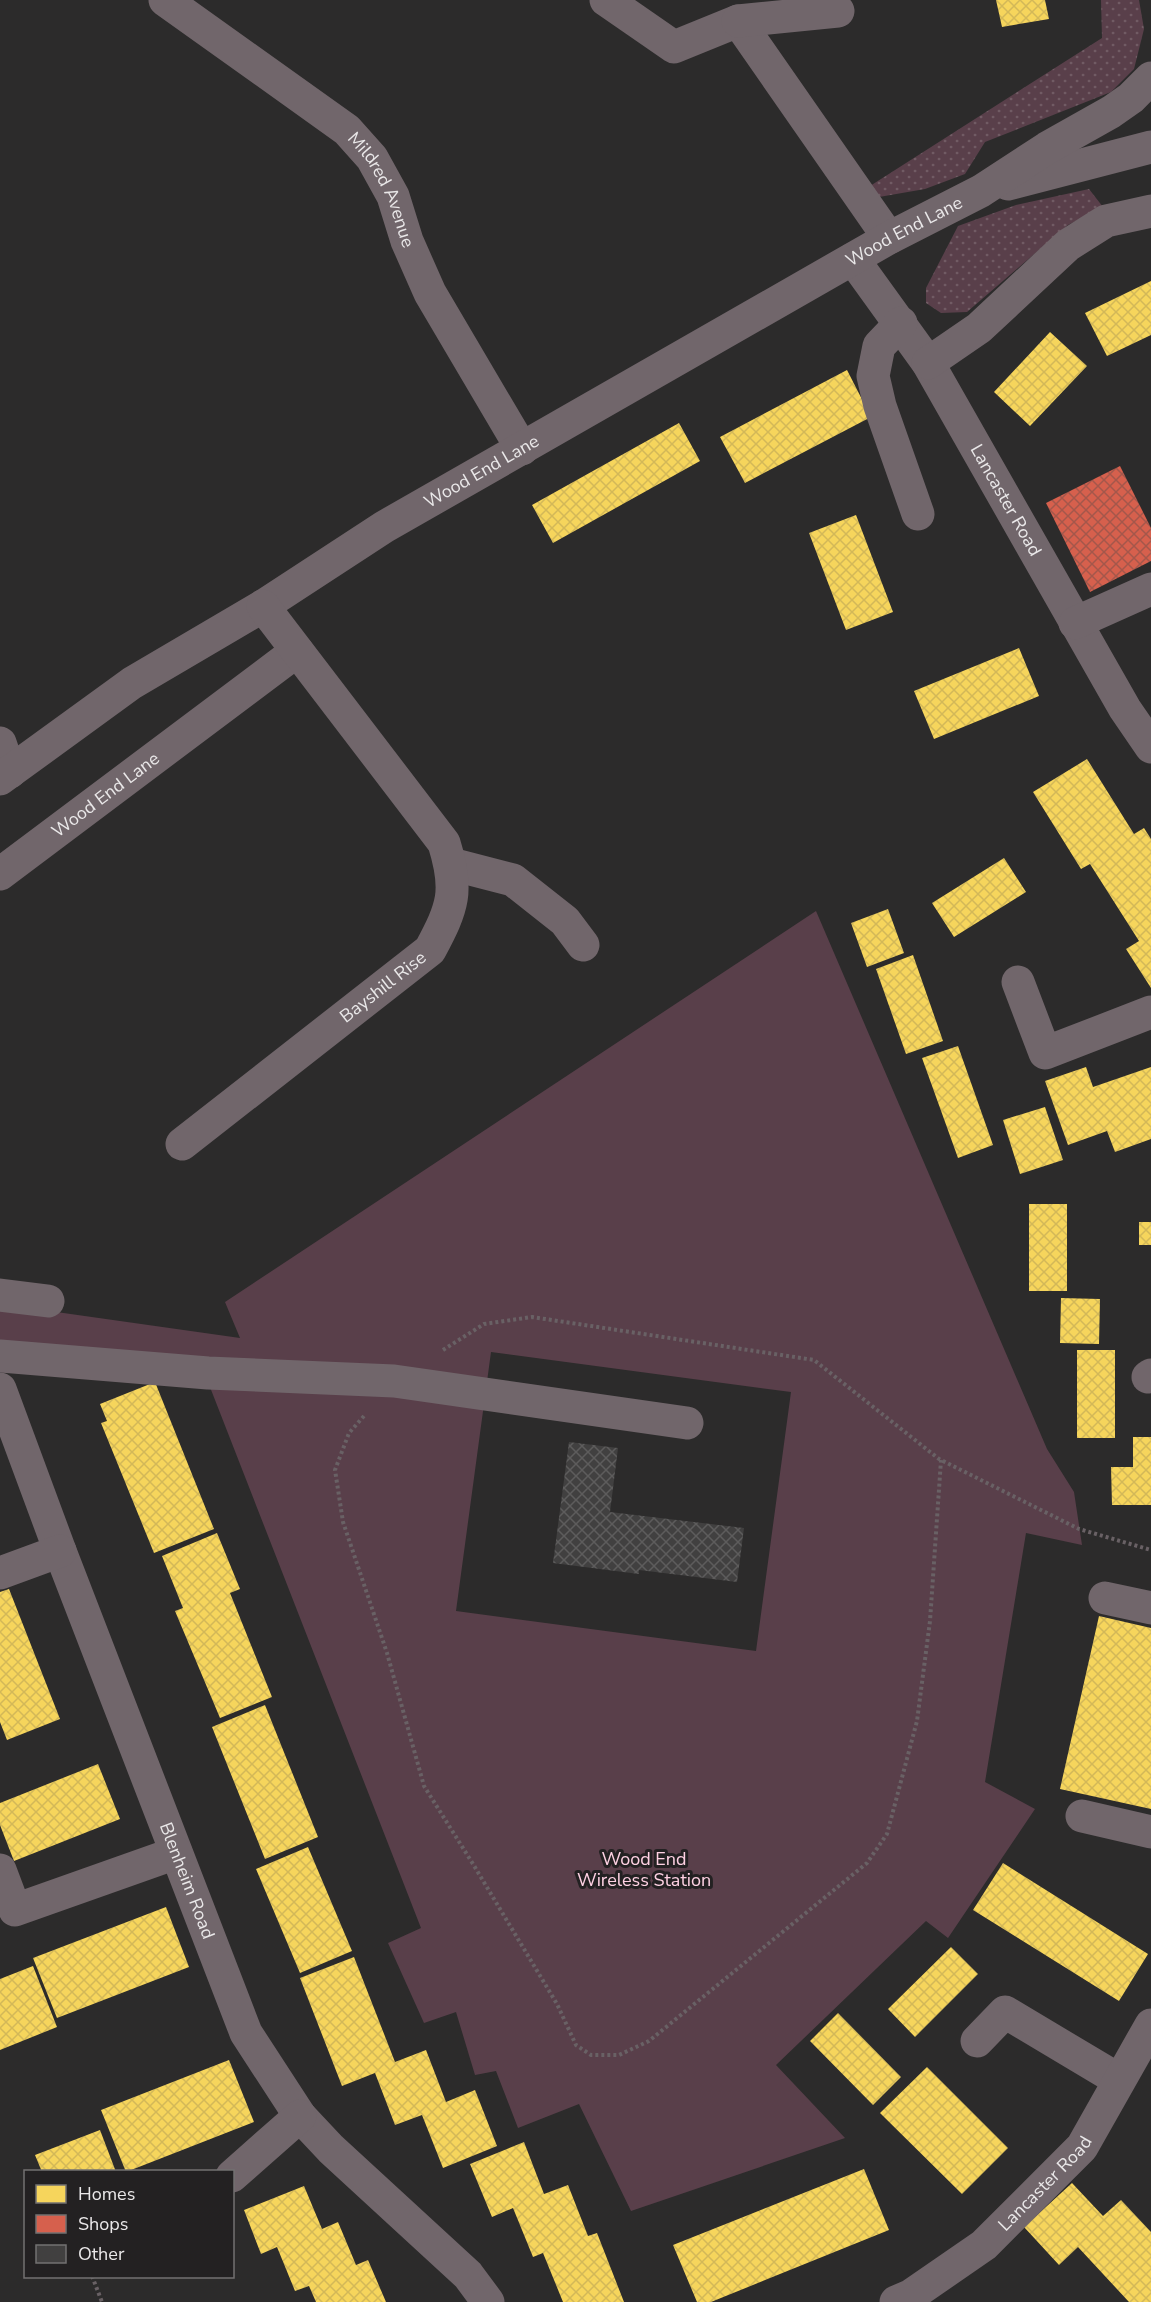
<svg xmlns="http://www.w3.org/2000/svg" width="1151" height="2302" font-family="'Nunito Sans',sans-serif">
  <defs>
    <pattern id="grass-dots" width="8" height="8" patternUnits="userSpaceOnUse" patternTransform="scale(1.5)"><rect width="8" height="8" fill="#593f4a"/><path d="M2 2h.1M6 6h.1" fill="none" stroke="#715b64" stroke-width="1.8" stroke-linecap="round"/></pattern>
    <pattern id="homes-cross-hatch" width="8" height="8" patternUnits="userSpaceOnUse" patternTransform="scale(1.5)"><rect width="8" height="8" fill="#f6d55c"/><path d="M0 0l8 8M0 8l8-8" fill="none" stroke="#d3b858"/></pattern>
    <pattern id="shops-cross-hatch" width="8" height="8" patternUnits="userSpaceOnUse" patternTransform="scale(1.5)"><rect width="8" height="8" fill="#d6604d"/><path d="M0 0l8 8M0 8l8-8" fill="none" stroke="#a4574b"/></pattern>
    <pattern id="building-cross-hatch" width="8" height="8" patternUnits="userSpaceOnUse" patternTransform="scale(1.5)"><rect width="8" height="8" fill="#414040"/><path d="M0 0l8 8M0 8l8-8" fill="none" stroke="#5d5c5c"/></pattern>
  </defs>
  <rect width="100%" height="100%" fill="#2c2b2b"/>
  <path fill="url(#grass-dots)" d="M 1101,0 L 1139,0 L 1144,29 L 1134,69 L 1111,92 L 985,142 L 965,174 L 925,189 L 879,197 L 870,186 L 1102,38 Z
    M 1089,189 L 1103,207 L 1068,225 L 967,312 L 941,313 L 926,303 L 926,288 L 958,226 L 1016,205 Z"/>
  <path fill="#593f4a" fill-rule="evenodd" d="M 816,911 L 1047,1449 L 1074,1492 L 1082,1545 L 1026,1533 L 985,1782 L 1035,1809 L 948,1938 L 926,1921 L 776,2065 L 845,2138 L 631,2211 L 579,2104 L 518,2128 L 496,2071 L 475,2075 L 456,2012 L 424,2023 L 388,1943 L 421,1928 L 208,1382 L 0,1372 L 0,1304 L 240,1338 L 225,1302 ZM 491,1352 L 791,1392 L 756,1651 L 456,1611 Z"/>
  <path fill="url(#homes-cross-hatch)" d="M 996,0 L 1045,0 L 1049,19 L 1002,27 Z
    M 1151,281 L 1151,335 L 1107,356 L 1085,313 Z
    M 1050,332 L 1087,366 L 1030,426 L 994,392 Z
    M 847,370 L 871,417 L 745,483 L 720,437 Z
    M 679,423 L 700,461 L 553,543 L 532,505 Z
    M 856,515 L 893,612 L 846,630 L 809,533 Z
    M 1019,648 L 1039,696 L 934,739 L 914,691 Z
    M 1087,759 L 1134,834 L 1144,828 L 1151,839 L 1151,988 L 1126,949 L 1139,941 L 1090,864 L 1081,869 L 1033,792 Z
    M 1004,858 L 1026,892 L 954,937 L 932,903 Z
    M 888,909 L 904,953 L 867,967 L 851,923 Z
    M 913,955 L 943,1041 L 906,1054 L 876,969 Z
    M 958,1046 L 993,1145 L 958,1158 L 922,1058 Z
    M 1086,1067 L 1093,1087 L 1151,1067 L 1151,1139 L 1115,1152 L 1107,1131 L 1068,1145 L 1045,1081 Z
    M 1045,1107 L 1063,1160 L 1020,1174 L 1003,1120 Z
    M 1029,1204 L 1067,1204 L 1067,1291 L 1029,1291 Z
    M 1139,1222 L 1151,1222 L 1151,1245 L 1139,1245 Z
    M 1061,1298 L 1100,1299 L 1099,1344 L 1060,1343 Z
    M 1077,1350 L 1115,1350 L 1115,1438 L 1077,1438 Z
    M 155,1382 L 214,1529 L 154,1553 L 101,1423 L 107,1421 L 100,1404 Z
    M 1133,1437 L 1151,1437 L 1151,1505 L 1112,1505 L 1111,1467 L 1133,1467 Z
    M 217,1533 L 240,1589 L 230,1593 L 272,1697 L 220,1718 L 175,1611 L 183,1608 L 162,1556 Z
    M 9,1589 L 60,1719 L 7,1740 L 0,1722 L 0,1592 Z
    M 1099,1616 L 1151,1628 L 1151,1809 L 1060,1789 Z
    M 265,1705 L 318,1837 L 265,1859 L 212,1727 Z
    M 98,1764 L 120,1819 L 14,1861 L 0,1825 L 0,1803 Z
    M 308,1847 L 352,1951 L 300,1973 L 256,1869 Z
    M 1003,1863 L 1148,1954 L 1119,2001 L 973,1910 Z
    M 166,1907 L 189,1967 L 57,2018 L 33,1958 Z
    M 951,1947 L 978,1974 L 915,2037 L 888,2009 Z
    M 354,1957 L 395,2062 L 426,2050 L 446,2102 L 475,2090 L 497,2146 L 443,2168 L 422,2115 L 395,2125 L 375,2073 L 342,2086 L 300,1978 Z
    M 33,1966 L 57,2027 L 0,2050 L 0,1979 Z
    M 838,2013 L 901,2077 L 873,2105 L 810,2041 Z
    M 229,2060 L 254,2122 L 126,2172 L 101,2110 Z
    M 927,2067 L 1008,2148 L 962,2194 L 880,2113 Z
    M 100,2130 L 116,2172 L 42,2172 L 35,2155 Z
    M 524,2142 L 544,2194 L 568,2185 L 588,2236 L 597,2233 L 624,2302 L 563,2302 L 543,2253 L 533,2257 L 513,2208 L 492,2217 L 470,2164 Z
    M 864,2169 L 889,2230 L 711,2302 L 697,2302 L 673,2245 Z
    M 1072,2183 L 1103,2216 L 1121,2200 L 1151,2232 L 1151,2302 L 1129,2302 L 1078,2247 L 1059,2265 L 1024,2227 Z
    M 304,2186 L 322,2229 L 338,2222 L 356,2265 L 368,2260 L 386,2302 L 316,2302 L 309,2286 L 295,2291 L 277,2247 L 261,2254 L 244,2210 Z"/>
  <path fill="url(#shops-cross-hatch)" d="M 1120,466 L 1151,528 L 1151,561 L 1090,592 L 1046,503 Z"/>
  <path fill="url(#building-cross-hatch)" d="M 569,1442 L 618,1448 L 610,1512 L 744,1528 L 737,1582 L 639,1570 L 639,1574 L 553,1563 Z"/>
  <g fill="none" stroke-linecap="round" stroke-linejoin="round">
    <path stroke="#696165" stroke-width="4" stroke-dasharray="3 3" stroke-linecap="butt" d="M 443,1350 L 484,1324 L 532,1317 L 814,1360 L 939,1459 L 1079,1529 L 1151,1550
      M 364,1416 L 349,1433 L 335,1470 L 343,1522 L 387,1653 L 424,1786 L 473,1864 L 557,2004 L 576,2045 L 591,2055 L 619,2055 L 649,2041 L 867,1863 L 887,1834 L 917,1721 L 930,1621 L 941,1460
      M 92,2276 L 102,2302"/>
    <g stroke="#71666b" stroke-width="33">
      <path id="s1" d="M 165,0 L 347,130 L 372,158 L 393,196 L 407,241 L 430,293 L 522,449"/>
      <path d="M 606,0 L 674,47 L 738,21 L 889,238"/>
      <path d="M 738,21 L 838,11"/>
      <path d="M 1008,184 L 1151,147"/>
      <path id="s2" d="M 853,259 L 928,363 L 1125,709 L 1151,747"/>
      <path d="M 901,323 L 879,346 L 873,376 L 880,406 L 918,514"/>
      <path d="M 928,363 L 979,328 L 1068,245 L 1106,221 L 1151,211"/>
      <path d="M 1075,623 L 1151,589"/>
      <path d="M 0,743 L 10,772"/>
      <path id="s3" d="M 0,779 L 132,683 L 263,606 L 384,527 L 889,238 L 981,191 L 1047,148 L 1111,112 L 1131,98 L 1151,78"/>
      <path d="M 451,864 L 513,880 L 565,921 L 583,945"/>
      <path id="s4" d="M 0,874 L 297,651"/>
      <path d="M 1018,982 L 1045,1053 L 1151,1012"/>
      <path id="s5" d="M 182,1144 L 430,950 C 453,907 459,891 444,843 L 263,606"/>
      <path d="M 0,1295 L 48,1301"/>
      <path d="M 0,1356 L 208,1373 L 394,1381 L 687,1423"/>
      <path d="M 1148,1377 L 1151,1375"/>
      <path id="s6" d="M 0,1389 L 60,1551 L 246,2033 L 300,2116 L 331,2149 L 468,2275 L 488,2302"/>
      <path d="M 0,1573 L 60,1551"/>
      <path d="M 1105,1598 L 1151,1608"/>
      <path d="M 1082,1816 L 1151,1832"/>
      <path d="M 0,1870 L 15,1910 L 176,1853"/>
      <path d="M 977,2041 L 1005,2012 L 1119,2080"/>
      <path d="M 232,2176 L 300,2116"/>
      <path id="s7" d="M 896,2302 L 910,2296 L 984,2245 L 1082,2147 L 1151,2025"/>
    </g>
  </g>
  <g text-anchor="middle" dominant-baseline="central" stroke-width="6" stroke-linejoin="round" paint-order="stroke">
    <g font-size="18" fill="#eae8e9" stroke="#232122">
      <text stroke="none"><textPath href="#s1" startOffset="294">Mildred Avenue</textPath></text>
      <text stroke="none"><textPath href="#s3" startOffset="1058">Wood End Lane</textPath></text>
      <text stroke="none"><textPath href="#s3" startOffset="572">Wood End Lane</textPath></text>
      <text stroke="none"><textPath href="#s2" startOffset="286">Lancaster Road</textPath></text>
      <text stroke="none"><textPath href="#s4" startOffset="132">Wood End Lane</textPath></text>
      <text stroke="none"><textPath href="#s5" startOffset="255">Bayshill Rise</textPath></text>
      <text stroke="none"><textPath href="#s6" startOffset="526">Blenheim Road</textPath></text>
      <text stroke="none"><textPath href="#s7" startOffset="192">Lancaster Road</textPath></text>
    </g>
    <g font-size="18" fill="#fed1e3" stroke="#232122">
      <text x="644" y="1859">Wood End<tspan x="644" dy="21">Wireless Station</tspan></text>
    </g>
  </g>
  <rect x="24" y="2170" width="210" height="108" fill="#232122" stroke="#737172" stroke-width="1.5"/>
  <rect x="36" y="2185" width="30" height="18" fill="#f6d55c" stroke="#737172" stroke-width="1.5"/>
  <text x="78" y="2200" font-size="18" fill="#eae8e9">Homes</text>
  <rect x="36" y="2215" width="30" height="18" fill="#d6604d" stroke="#737172" stroke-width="1.5"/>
  <text x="78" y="2230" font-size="18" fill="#eae8e9">Shops</text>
  <rect x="36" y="2245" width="30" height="18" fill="#414040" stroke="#737172" stroke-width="1.5"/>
  <text x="78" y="2260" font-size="18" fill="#eae8e9">Other</text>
</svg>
